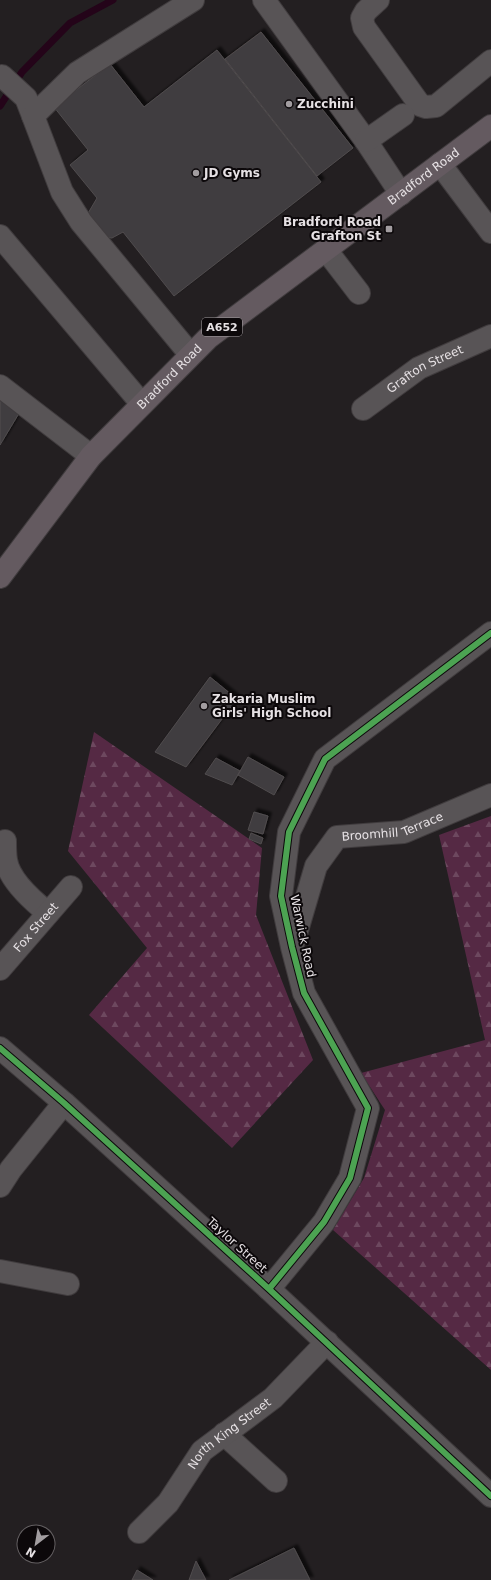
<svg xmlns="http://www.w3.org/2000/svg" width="491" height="1580" font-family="'DejaVu Sans',sans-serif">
  <defs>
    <pattern id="forest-firs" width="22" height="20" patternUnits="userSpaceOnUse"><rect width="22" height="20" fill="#552944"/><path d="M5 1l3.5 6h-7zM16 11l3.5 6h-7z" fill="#6d485f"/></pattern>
    <filter id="shadow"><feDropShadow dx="3.5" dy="-3.5" stdDeviation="1" flood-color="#0009"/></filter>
  </defs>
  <rect width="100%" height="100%" fill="#231f21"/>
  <path fill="url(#forest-firs)" d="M 94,732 L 262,848 L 256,915 L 313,1060 L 232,1148 L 89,1015 L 147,948 L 68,851 Z
    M 491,816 L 491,1370 L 333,1230 L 364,1178 L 385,1110 L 361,1073 L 485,1040 L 439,835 Z"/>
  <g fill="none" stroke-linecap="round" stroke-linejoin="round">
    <path stroke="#240419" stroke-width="7" d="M 0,106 L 22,72 L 70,23 L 113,0"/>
  </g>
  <path fill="#403d3f" stroke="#504c4e" filter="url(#shadow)" d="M 261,32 L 353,148 L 317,176 L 225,59 Z
    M 217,50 L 321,182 L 174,296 L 123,232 L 112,238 L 99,237 L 87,215 L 97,198 L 70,165 L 88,150 L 54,107 L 110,64 L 144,107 Z
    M 0,397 L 21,410 L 0,445 Z
    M 210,677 L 237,699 L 186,767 L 155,752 Z
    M 248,757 L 284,777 L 274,795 L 238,775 Z
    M 216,758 L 240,771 L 232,785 L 205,774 Z
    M 254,812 L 268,816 L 263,834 L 248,830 Z
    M 251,833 L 263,838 L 261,844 L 249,839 Z
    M 294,1548 L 310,1580 L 229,1580 Z
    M 196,1561 L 206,1580 L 189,1580 Z
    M 137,1570 L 153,1580 L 132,1580 Z"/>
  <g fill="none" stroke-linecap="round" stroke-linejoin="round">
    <g stroke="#403c3e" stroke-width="24">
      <g id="minor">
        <path d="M 264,0 L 366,141 L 401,194"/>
        <path d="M 378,0 L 366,11 L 362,18 L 364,27 L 420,105 L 426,107 L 436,106 L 491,61"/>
        <path d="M 2,76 L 26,98 L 33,116"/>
        <path d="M 366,141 L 403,115"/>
        <path d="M 440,164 L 491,232"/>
        <path d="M 0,236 L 142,404"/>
        <path d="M 326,250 L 359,293"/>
        <path d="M 190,354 L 81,222 L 62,192 L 33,116 L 77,73 L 193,0"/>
        <path d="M 0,386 L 91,456"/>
        <path id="s1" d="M 363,409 L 419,368 L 491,336"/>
        <path d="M 5,841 C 5,847 5,854 6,860 C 9,880 33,901 48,913"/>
        <path id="s2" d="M 293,944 L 316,866 L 337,837 L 404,832 L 491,795"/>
        <path id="s3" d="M 0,969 L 71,887"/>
        <path d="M 0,1048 L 64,1103 L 269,1289 L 491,1496"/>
        <path d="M 0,1186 L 11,1169 L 64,1103"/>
        <path d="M 0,1271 L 68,1284"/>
        <path d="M 269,1289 L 324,1222 L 350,1178 L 368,1108 L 304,993 L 292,947 L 281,896 L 289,832 L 325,759 L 491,633"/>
        <path d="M 224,1434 L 276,1481"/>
        <path id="s4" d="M 139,1532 L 168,1503 L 202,1451 L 273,1398 L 327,1342"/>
      </g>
    </g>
    <g stroke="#403c3e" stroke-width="24">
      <g id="major">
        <path id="s5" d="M 0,577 L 91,456 L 208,338 L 491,126"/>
      </g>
    </g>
    <use href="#minor" stroke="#585456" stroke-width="22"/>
    <use href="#major" stroke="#645a60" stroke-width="22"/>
    <g stroke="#0c080a" stroke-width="8">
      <path id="cycleway" d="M 0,1048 L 64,1103 L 269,1289 L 491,1496
        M 269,1289 L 324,1222 L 350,1178 L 368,1108 L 304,993 L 292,947 L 281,896 L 289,832 L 325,759 L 491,633"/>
    </g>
    <use href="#cycleway" stroke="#4ca352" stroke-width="6"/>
  </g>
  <g fill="#a29da0" stroke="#0c080a" stroke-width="1.5">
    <circle cx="289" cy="104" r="4"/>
    <circle cx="196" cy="173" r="4"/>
    <rect x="385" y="225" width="8" height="8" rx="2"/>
    <circle cx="204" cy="706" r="4"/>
  </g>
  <g text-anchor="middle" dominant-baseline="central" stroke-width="4" stroke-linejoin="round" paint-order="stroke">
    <rect fill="#0c080a" stroke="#a5a0a3" stroke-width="1" x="202" y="318" width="40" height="18" rx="3"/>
    <g font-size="11" font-weight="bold" fill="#e6e1e4">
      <text x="222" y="327">A652</text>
    </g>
    <g font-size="12" font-weight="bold" fill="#e6e1e4" stroke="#0c080a" text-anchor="start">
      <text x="297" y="104">Zucchini</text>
      <text x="204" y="173">JD Gyms</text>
      <text x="381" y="222" text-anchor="end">Bradford Road<tspan x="381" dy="14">Grafton St</tspan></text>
      <text x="212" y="699">Zakaria Muslim<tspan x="212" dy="14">Girls' High School</tspan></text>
    </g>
    <g font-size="12" fill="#e6e1e4" stroke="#0c080a">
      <text stroke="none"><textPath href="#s5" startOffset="587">Bradford Road</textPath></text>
      <text stroke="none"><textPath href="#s1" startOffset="74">Grafton Street</textPath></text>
      <text stroke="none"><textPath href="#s5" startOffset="263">Bradford Road</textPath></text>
      <text stroke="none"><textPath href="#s2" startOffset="174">Broomhill Terrace</textPath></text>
      <text stroke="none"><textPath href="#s3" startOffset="55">Fox Street</textPath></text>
      <text transform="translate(303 936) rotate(78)">Warwick Road</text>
      <text transform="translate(237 1245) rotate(42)">Taylor Street</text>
      <text stroke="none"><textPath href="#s4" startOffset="135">North King Street</textPath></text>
    </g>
  </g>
  <g transform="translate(36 1544) rotate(211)"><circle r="19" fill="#0c080a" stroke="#635f61"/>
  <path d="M0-3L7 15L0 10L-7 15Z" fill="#a29da0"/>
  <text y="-6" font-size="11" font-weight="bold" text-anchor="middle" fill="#e6e1e4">N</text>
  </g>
</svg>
